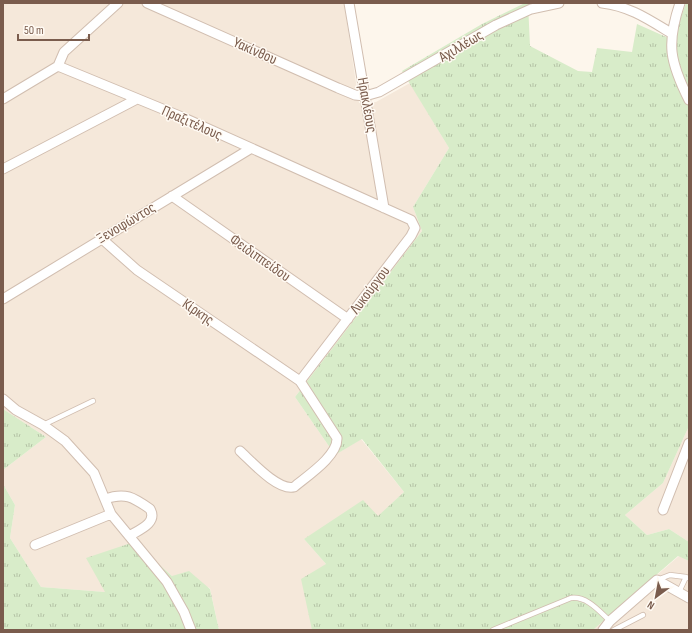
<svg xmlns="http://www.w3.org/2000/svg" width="692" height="633" font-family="'Sofia Sans Condensed',sans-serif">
  <defs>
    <pattern id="grass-tufts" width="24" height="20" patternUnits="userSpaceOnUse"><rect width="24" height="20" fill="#d8ecc9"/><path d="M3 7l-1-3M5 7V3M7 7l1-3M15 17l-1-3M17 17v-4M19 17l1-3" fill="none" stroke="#b4c2a5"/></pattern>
  </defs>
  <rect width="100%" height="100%" fill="#fdf6ec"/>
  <path fill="#f5e8da" d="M 3,3 L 344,3 L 359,103 L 376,102 L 410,83 L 449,148 L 413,207 L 422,231 L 295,397 L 335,455 L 361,439 L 404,492 L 378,517 L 304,539 L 326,564 L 312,630 L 219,630 L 210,588 L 172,576 L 134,542 L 105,592 L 41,587 L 10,538 L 15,505 L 3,484 L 3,470 L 46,437 L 3,409 Z
    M 689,426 L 689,542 L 669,529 L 647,535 L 625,515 L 663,483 Z
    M 679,556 L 689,561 L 689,630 L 593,630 Z"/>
  <path fill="url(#grass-tufts)" d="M 525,3 L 528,3 L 530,46 L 578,71 L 592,72 L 597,48 L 632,52 L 637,24 L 673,40 L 686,3 L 689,3 L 689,426 L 663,483 L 625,515 L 647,535 L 669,529 L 689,542 L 689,561 L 678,556 L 593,630 L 312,630 L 301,579 L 326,564 L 304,539 L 363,500 L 378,516 L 404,492 L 362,439 L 335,455 L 295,397 L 422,231 L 413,207 L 449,148 L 402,71 L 482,24 Z
    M 3,409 L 46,437 L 3,470 Z
    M 3,484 L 15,505 L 10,538 L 41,587 L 105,592 L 86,558 L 134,542 L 172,576 L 189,571 L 210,589 L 219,630 L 3,630 Z"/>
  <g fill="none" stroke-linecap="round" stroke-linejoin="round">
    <g stroke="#d1beb0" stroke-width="6">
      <path id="lane" d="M 43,425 L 93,401
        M 657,580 L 670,575 L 686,577
        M 679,592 L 686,577 L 688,578
        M 493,630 L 571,598 C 587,596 599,611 610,621
        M 614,630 L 643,615"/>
    </g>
    <g stroke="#d1beb0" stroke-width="11">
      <path id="street" d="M 147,3 L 338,88 L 355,95 L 365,96 L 379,92 L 496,25 L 531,9 L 559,3
        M 349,3 L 384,208
        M 602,3 C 629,6 648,19 671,33
        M 680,3 C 666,44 670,62 689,100
        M 58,66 L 64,52 L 118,3
        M 3,99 L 58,66 L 182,117 L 411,220 L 415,228 L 411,236 L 300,381
        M 3,169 L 137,99
        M 172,196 L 348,319
        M 101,238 L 137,270 L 300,381 L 337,438 C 338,456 307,476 294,487 C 278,491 252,462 240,451
        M 3,299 L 250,149
        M 3,399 L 16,410 L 43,425 L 65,441 L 94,473 L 111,514 L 167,582 L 184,612 L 191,630
        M 105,499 C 125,492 133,497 150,509 C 158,523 139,530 129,536
        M 663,510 L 689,443
        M 35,545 L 111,514
        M 603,630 L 610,621 L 657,580 L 689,598"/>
    </g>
    <use href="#lane" stroke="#fff" stroke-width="4.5"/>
    <use href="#street" stroke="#fff" stroke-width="9"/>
  </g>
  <g text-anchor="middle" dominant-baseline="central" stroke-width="3" stroke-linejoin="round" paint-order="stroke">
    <g font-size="15" fill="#7a5c4d" stroke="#fffaf3">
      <text transform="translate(461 46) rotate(-31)">Αχιλλέως</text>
      <text transform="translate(255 51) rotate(24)">Υακίνθου</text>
      <text transform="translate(367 105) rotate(80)">Ηρακλέους</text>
      <text transform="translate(192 123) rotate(24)">Πραξιτέλους</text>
      <text transform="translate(126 223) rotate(-31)">Ξενοφώντος</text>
      <text transform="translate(260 258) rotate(35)">Φειδιππείδου</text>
      <text transform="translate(370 290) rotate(-53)">Λυκούργου</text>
      <text transform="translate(198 312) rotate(34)">Κίρκης</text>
    </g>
  </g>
  <rect width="692" height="633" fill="none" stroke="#7a5c4d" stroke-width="8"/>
  <g transform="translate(656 597) rotate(212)" stroke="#fffaf3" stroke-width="3" paint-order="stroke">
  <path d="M0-3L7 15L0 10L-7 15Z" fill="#7a5c4d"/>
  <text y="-6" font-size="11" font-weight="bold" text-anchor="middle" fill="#7a5c4d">N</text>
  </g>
  <path d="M18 34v6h71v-6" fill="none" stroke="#7a5c4d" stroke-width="2"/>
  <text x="24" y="34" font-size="12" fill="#7a5c4d" stroke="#fffaf3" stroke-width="3" paint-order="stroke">50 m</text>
</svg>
